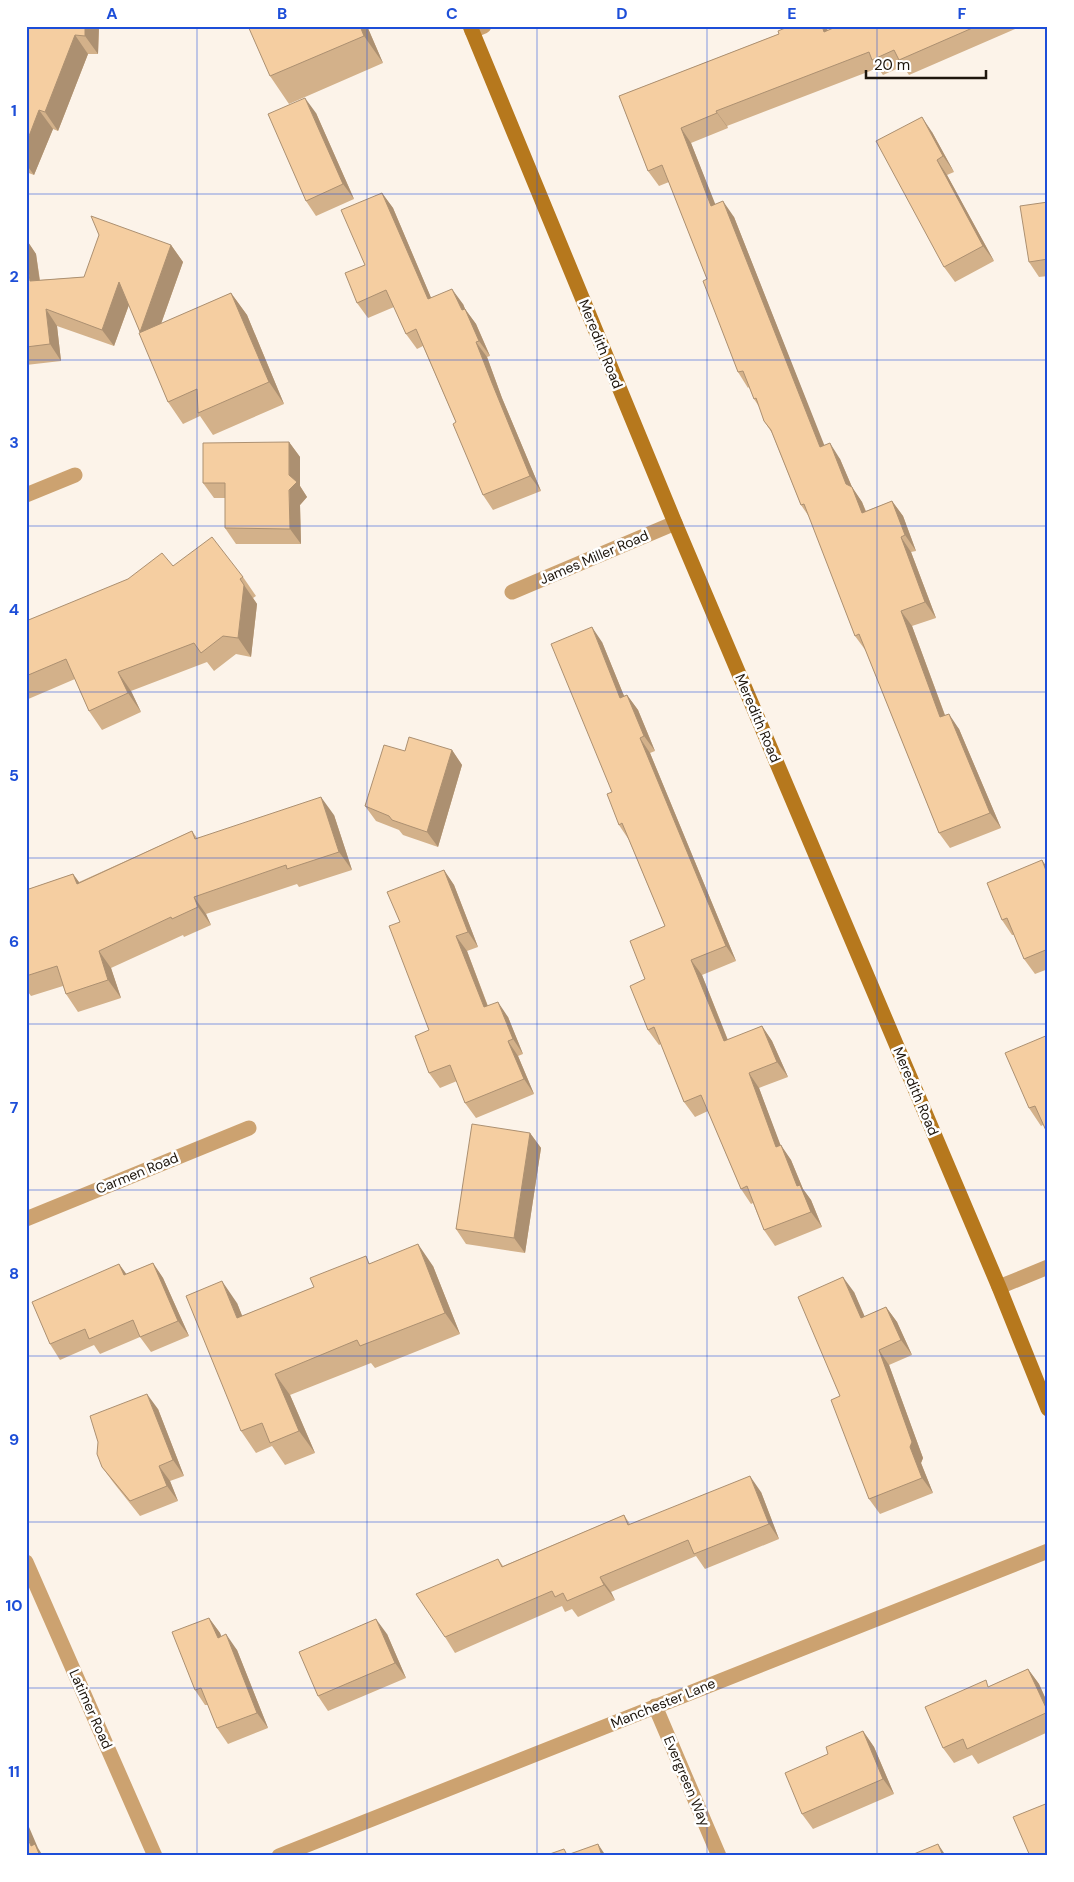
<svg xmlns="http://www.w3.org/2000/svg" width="1074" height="1882" font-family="'DM Sans',sans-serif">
  <rect width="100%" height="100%" fill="#fcf3e9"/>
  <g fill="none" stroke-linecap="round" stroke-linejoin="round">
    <path stroke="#cca270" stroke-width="15" d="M 472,31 L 484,26
      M 26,495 L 75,475
      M 512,592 L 675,523
      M 26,1219 L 249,1128
      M 999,1287 L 1048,1267
      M 26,1562 L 155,1856
      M 655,1706 L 719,1856
      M 279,1856 L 1048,1551"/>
    <path stroke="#b6781d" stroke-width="15" d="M 470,26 L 675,523 L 999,1287 L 1048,1409"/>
  </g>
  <path fill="#d3b18a" d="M 26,26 L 99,26 L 98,54 L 88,54 L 58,131 L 53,129 L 34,175 L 26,172 Z
    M 367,26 L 383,63 L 289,104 L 270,76 Z
    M 790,26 L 825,26 L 828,30 L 838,26 L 1020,26 L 1020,27 L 909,75 L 903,66 L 883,75 L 878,68 L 727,126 L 728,128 L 691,143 L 715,205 L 734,217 L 824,446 L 840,459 L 852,487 L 862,502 L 866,511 L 892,501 L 903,516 L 916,551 L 911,552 L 936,618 L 912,626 L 945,715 L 959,729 L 1001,828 L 950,848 L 939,833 L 866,651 L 855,636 L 810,518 L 801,505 L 772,433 L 764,421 L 760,408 L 754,399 L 749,387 L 748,388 L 738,372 L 707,279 L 669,182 L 659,186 L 648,171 L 619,96 L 779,34 Z
    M 316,113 L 354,199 L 316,216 L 306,201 Z
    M 932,132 L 954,172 L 947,175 L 994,261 L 955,282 L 944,267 Z
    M 382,193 L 393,208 L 431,298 L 463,304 L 465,309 L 476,324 L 490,356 L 487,357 L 502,398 L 541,491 L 493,510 L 483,495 L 456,422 L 423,346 L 417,349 L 406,334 L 394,307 L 368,318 L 357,303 L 365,265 Z
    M 1048,202 L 1048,276 L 1039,277 L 1029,262 Z
    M 26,239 L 36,254 L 40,280 L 84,277 L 171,245 L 183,262 L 161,324 L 231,293 L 247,315 L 284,404 L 213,435 L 200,416 L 183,424 L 168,402 L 129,305 L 114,346 L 57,326 L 61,361 L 26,365 Z
    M 289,442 L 300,457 L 300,486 L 307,497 L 300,505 L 301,544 L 236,544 L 225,528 L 225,498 L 214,498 L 203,483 Z
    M 173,566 L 243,577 L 256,596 L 253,598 L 257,604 L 251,657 L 236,654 L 214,671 L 207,662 L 131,691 L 141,712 L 102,730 L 89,711 L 75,679 L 26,700 L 26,621 Z
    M 602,642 L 624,696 L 627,695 L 638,710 L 655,751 L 650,753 L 736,961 L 702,975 L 728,1040 L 762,1026 L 772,1041 L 788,1077 L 759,1088 L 780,1145 L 791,1160 L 803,1189 L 811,1200 L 822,1227 L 775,1246 L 764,1230 L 753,1203 L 751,1204 L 741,1189 L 708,1111 L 695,1117 L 684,1102 L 661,1044 L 659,1045 L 648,1030 L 645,979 L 665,926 L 629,840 L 619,825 L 612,792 Z
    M 452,750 L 462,765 L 438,847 L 403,835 L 399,830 L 376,821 L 365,806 L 405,751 Z
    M 334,815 L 352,870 L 299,887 L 297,884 L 206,914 L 211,925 L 184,937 L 183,935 L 111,968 L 121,998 L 78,1012 L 66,994 L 63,986 L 31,996 L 26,989 L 26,890 L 73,874 L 79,882 L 192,831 L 197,838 Z
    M 1042,860 L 1048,869 L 1048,969 L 1035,974 L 1024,959 L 1014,935 L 1012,935 L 1002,920 Z
    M 444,870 L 454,885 L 478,947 L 467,951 L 488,1006 L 508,1017 L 523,1054 L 518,1056 L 534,1094 L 476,1118 L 465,1103 L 457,1081 L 440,1088 L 429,1073 L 429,1030 L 400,922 Z
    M 1048,1035 L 1043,1125 L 1041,1126 L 1029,1108 Z
    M 530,1133 L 541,1148 L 525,1253 L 466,1244 L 456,1229 Z
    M 153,1263 L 163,1278 L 189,1336 L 151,1352 L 140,1337 L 100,1354 L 94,1345 L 60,1360 L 50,1344 L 119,1264 L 126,1274 Z
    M 370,1263 L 433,1266 L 460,1334 L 375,1368 L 371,1363 L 290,1395 L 315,1453 L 285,1465 L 272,1446 L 256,1453 L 241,1431 L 237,1303 L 242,1316 L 314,1287 Z
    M 854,1292 L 864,1317 L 886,1307 L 897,1322 L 912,1355 L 889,1365 L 923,1458 L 921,1463 L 933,1493 L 880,1514 L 869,1499 L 840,1396 Z
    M 158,1409 L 184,1476 L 170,1481 L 178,1501 L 140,1516 L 113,1482 L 102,1467 Z
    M 761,1492 L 779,1539 L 705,1569 L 696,1556 L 611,1592 L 615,1600 L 578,1617 L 572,1609 L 565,1612 L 562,1606 L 455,1653 L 445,1637 L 498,1559 L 503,1566 L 624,1515 L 630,1524 Z
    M 209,1618 L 220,1633 L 221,1636 L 237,1650 L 268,1728 L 228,1744 L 217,1728 L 208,1705 L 205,1705 L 195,1690 Z
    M 387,1634 L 406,1678 L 328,1711 L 318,1696 Z
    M 1028,1669 L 1039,1684 L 1048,1704 L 1048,1732 L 978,1764 L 972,1755 L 954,1763 L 943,1748 L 990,1686 Z
    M 863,1731 L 874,1747 L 894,1794 L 813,1829 L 802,1814 Z"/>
  <path fill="#ac9071" d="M 85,26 L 99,26 L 98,54 L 85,36 Z
    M 360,26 L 367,26 L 383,63 L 364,36 Z
    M 822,26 L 825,26 L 828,31 L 824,32 Z
    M 75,35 L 88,54 L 58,131 L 45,112 Z
    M 305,98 L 316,113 L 354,199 L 343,184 Z
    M 39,110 L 53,129 L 34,175 L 26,164 L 26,144 Z
    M 716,111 L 727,126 L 728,128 L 717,113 Z
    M 922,117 L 932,132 L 954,172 L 943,156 Z
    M 681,128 L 691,143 L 722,221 L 711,206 Z
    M 937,160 L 947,175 L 994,261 L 983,246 Z
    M 382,193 L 393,208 L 438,314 L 428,299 Z
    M 723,201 L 734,217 L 831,462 L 820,447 Z
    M 26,239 L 36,254 L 42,298 L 30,281 L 26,252 Z
    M 171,245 L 183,262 L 152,349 L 140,332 Z
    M 119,282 L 131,299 L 114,346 L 102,330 Z
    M 452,289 L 463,304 L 472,325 L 462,310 Z
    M 231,293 L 247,315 L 284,404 L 269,382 Z
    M 46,309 L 57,326 L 61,361 L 50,344 Z
    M 465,309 L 476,324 L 490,356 L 479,341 Z
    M 476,342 L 487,357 L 502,398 L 541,491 L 530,476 L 492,383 Z
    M 289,442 L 300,457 L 300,486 L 307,497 L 300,505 L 301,544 L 290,529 Z
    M 830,443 L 840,459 L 852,487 L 862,502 L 872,528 L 862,513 L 846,484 Z
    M 892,501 L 903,516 L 916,551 L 905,535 Z
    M 901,537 L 911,552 L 936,618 L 925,602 Z
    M 244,585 L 257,604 L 251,657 L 238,638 Z
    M 901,611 L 912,626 L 951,732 L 940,717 Z
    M 592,627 L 602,642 L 631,713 L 620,698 Z
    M 118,672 L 131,691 L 141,712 L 128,693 Z
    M 627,695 L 638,710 L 655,751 L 644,736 Z
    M 949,714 L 959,729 L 1001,828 L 990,813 Z
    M 640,738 L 650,753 L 736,961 L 726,946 Z
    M 452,750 L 462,765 L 438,847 L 427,832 Z
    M 321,797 L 334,815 L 352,870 L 339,852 Z
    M 1042,860 L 1048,869 L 1048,876 Z
    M 444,870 L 454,885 L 478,947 L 468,932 Z
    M 73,874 L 86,892 L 77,884 Z
    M 194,897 L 206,914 L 211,925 L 198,907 Z
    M 456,936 L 467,951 L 494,1023 L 484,1007 Z
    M 99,951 L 111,968 L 121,998 L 108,980 Z
    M 691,960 L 702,975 L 734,1056 L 724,1041 Z
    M 498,1002 L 508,1017 L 523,1054 L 513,1039 Z
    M 762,1026 L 772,1041 L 788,1077 L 777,1062 Z
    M 508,1041 L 518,1056 L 534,1094 L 524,1079 Z
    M 749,1073 L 759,1088 L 787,1162 L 776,1147 Z
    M 530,1133 L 541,1148 L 525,1253 L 514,1238 Z
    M 781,1145 L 791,1160 L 803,1189 L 811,1200 L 822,1227 L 811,1212 L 797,1186 Z
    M 418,1244 L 433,1266 L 460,1334 L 445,1313 Z
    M 153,1263 L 163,1278 L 189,1336 L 178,1321 Z
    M 119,1264 L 130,1279 L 124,1275 Z
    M 843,1277 L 854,1292 L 872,1333 L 861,1318 Z
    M 222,1281 L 237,1303 L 252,1340 L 237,1318 Z
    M 886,1307 L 897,1322 L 912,1355 L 901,1340 Z
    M 879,1350 L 889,1365 L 923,1458 L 921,1463 L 933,1493 L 922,1478 L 910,1447 Z
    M 275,1374 L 290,1395 L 315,1453 L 299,1431 Z
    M 147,1394 L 158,1409 L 184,1476 L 173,1460 Z
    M 159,1466 L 170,1481 L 178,1501 L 167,1486 Z
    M 750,1476 L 761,1492 L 779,1539 L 769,1524 Z
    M 600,1577 L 611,1592 L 615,1600 L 604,1585 Z
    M 209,1618 L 220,1633 L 228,1653 L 218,1638 Z
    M 376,1619 L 387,1634 L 406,1678 L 395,1663 Z
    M 226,1634 L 237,1650 L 268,1728 L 257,1713 Z
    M 1028,1669 L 1039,1684 L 1048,1704 L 1048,1712 Z
    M 863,1731 L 874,1747 L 894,1794 L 883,1779 Z
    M 26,1820 L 38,1848 L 43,1856 L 38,1856 L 31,1846 L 26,1834 Z
    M 598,1844 L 606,1856 L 602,1856 Z
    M 938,1844 L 946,1856 L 943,1856 Z"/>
  <path fill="#f5cea1" stroke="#ac9071" d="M 26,26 L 85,26 L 85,36 L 75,35 L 45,112 L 39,110 L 26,144 Z
    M 248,26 L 360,26 L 364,36 L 270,76 Z
    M 790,26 L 822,26 L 824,32 L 838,26 L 977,26 L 899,60 L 894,50 L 872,60 L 869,52 L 716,111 L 717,113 L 681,128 L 711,206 L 723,201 L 820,447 L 830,443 L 846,484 L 852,487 L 862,513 L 892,501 L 905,535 L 901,537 L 925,602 L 901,611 L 940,717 L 949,714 L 990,813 L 939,833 L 859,634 L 855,636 L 804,504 L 801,505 L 771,430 L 764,421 L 756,398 L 754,399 L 743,371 L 738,372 L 703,281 L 707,279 L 662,165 L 648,171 L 619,96 L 779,34 L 778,31 Z
    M 305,98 L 343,184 L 306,201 L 268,114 Z
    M 922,117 L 943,156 L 937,160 L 983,246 L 944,267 L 876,141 Z
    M 382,193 L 428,299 L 452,289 L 462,310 L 465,309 L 479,341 L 476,342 L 492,383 L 530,476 L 483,495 L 453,424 L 456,422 L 416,329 L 406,334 L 386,290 L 357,303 L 345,273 L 365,265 L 341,210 Z
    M 1048,202 L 1048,259 L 1029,262 L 1020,206 Z
    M 91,216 L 171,245 L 140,332 L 119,282 L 102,330 L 46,309 L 50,344 L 26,347 L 26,252 L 30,281 L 84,277 L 99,235 Z
    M 231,293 L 269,382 L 198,413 L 197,389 L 168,402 L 139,333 Z
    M 289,442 L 289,475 L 297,482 L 289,490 L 290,529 L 225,528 L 225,483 L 203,483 L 203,443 Z
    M 212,537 L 243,577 L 240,579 L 244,585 L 238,638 L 223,636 L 201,653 L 194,643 L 118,672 L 128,693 L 89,711 L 66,659 L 26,676 L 26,621 L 128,579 L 162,553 L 173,566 Z
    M 592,627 L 620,698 L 627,695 L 644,736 L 640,738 L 726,946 L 691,960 L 724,1041 L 762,1026 L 777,1062 L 749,1073 L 776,1147 L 781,1145 L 797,1186 L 800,1185 L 811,1212 L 764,1230 L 747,1186 L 741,1189 L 701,1095 L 684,1102 L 654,1027 L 648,1030 L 630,986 L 645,979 L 630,941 L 665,926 L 622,823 L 619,825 L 607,794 L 612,792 L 551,644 Z
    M 409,737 L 452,750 L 427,832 L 392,820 L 389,816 L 365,806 L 384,745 L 405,751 Z
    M 321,797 L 339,852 L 287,869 L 286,865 L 194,897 L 198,907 L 172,919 L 171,917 L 99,951 L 108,980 L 66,994 L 57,966 L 26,976 L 26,890 L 73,874 L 77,884 L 192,831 L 195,839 Z
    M 1042,860 L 1048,876 L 1048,949 L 1024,959 L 1007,918 L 1002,920 L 987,883 Z
    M 444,870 L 468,932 L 456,936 L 484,1007 L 498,1002 L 513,1039 L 508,1041 L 524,1079 L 465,1103 L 450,1065 L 429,1073 L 415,1036 L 429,1030 L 389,926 L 400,922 L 387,892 Z
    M 1048,1035 L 1048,1135 L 1035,1106 L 1029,1108 L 1005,1053 Z
    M 472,1124 L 530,1133 L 514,1238 L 456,1229 Z
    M 418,1244 L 445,1313 L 360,1346 L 357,1340 L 275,1374 L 299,1431 L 270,1443 L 262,1423 L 241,1431 L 186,1296 L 222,1281 L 237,1318 L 314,1287 L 310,1278 L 366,1256 L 369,1264 Z
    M 153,1263 L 178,1321 L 140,1337 L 133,1320 L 89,1339 L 85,1329 L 50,1344 L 32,1302 L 119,1264 L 124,1275 Z
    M 843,1277 L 861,1318 L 886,1307 L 901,1340 L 879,1350 L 912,1442 L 910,1447 L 922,1478 L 869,1499 L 831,1400 L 840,1396 L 798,1297 Z
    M 147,1394 L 173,1460 L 159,1466 L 167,1486 L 130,1501 L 102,1467 L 97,1454 L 98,1442 L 90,1416 Z
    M 750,1476 L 769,1524 L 694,1554 L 688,1540 L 600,1577 L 604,1585 L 567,1601 L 563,1593 L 555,1597 L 552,1591 L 445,1637 L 416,1594 L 498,1559 L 502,1567 L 624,1515 L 628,1525 Z
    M 209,1618 L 218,1638 L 226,1634 L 257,1713 L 217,1728 L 201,1688 L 195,1690 L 172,1632 Z
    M 376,1619 L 395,1663 L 318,1696 L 299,1652 Z
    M 1028,1669 L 1048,1712 L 967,1749 L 963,1739 L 943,1748 L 925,1707 L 986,1680 L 988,1687 Z
    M 863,1731 L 883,1779 L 802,1814 L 785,1773 L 828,1754 L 826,1747 Z
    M 1048,1803 L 1048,1856 L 1030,1856 L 1013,1817 Z
    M 26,1834 L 31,1846 L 35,1844 L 40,1856 L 26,1856 Z
    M 598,1844 L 602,1856 L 544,1856 L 564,1849 L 567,1855 Z
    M 938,1844 L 943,1856 L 909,1856 Z"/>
  <path fill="none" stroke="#1d4ed8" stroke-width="1" stroke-opacity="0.55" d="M 197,26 L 197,1856M 367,26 L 367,1856M 537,26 L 537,1856M 707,26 L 707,1856M 877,26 L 877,1856M 26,194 L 1048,194M 26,360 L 1048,360M 26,526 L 1048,526M 26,692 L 1048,692M 26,858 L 1048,858M 26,1024 L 1048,1024M 26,1190 L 1048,1190M 26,1356 L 1048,1356M 26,1522 L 1048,1522M 26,1688 L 1048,1688"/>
  <g text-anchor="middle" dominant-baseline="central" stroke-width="5" stroke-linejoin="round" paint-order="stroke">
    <g font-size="14" fill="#1e160d" stroke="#fff">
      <text transform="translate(601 344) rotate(68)">Meredith Road</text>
      <text transform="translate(594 557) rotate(-23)">James Miller Road</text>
      <text transform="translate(758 718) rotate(67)">Meredith Road</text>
      <text transform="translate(916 1091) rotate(67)">Meredith Road</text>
      <text transform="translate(137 1173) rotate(-22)">Carmen Road</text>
      <text transform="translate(663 1703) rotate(-22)">Manchester Lane</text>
      <text transform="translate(91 1709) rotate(66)">Latimer Road</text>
      <text transform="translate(687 1781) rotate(67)">Evergreen Way</text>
    </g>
  </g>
  <rect width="1074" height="1882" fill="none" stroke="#ffffff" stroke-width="55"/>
  <path d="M866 70v8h120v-8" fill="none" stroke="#1e160d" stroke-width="2.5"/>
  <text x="874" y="70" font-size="15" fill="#1e160d" stroke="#ffffff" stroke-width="4" paint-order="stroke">20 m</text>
  <rect x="28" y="28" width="1018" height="1826" fill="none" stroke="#1d4ed8" stroke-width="2"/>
  <g font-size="16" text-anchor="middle" font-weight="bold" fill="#1d4ed8">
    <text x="112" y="19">A</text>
    <text x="282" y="19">B</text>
    <text x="452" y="19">C</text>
    <text x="622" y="19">D</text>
    <text x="792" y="19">E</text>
    <text x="962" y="19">F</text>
    <text x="14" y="116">1</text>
    <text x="14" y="282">2</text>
    <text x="14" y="448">3</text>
    <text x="14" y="615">4</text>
    <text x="14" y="781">5</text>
    <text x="14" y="947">6</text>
    <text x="14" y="1113">7</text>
    <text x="14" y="1279">8</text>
    <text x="14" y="1445">9</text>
    <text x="14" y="1611">10</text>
    <text x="14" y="1777">11</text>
  </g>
</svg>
